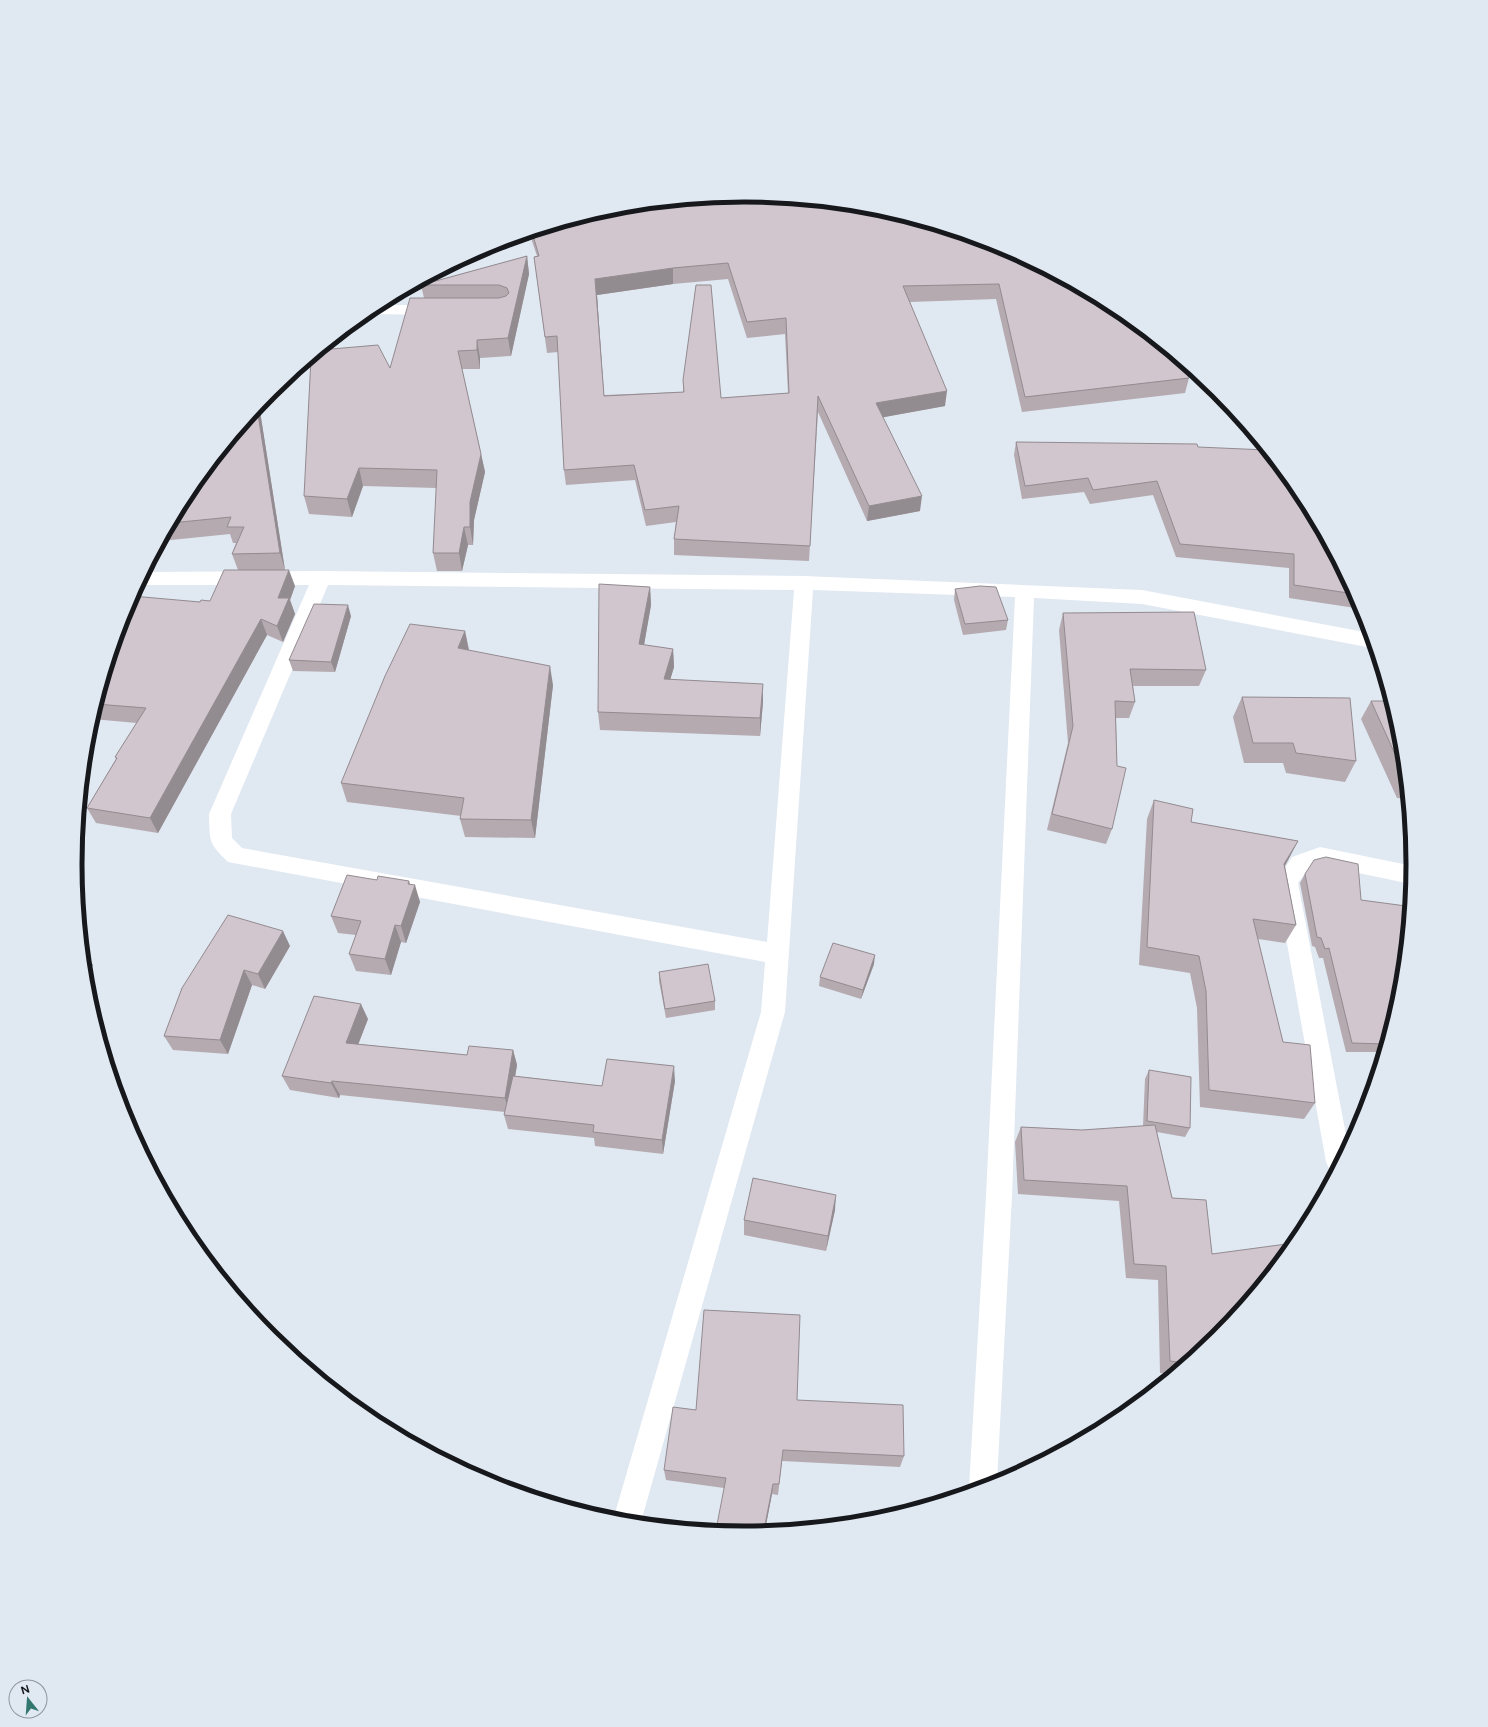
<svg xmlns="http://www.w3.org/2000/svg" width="1488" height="1727" font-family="Figtree,sans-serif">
  <rect width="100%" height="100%" fill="#e0e8f2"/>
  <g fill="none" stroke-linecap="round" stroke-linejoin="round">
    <path fill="#fff" fill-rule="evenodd" d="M 376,305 L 437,305 L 443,307 L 445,310 L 443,313 L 437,315 L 364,314 Z
      M 321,571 L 804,576 L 1142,590 L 1370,633 L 1374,648 L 1372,648 L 1142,604 L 1034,598 L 1012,1196 L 997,1482 L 970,1491 L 969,1487 L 986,1196 L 1015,597 L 813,590 L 785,1012 L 641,1522 L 613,1520 L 761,1012 L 765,962 L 228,862 C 208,842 210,843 209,814 L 309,585 L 138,585 L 145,572 ZM 328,585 L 794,590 L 767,942 L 242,848 L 232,838 L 231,814 Z
      M 1320,847 L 1413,866 L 1411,884 L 1320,865 L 1308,869 L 1298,883 L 1348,1145 L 1334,1172 L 1330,1170 L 1326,1162 L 1276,882 L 1292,857 Z"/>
  </g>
  <path fill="#b4aab0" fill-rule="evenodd" d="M 614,207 L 879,210 L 1189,378 L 1185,393 L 1022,412 L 996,299 L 910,302 L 945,406 L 883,417 L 920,511 L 867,521 L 818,412 L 809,561 L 674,555 L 674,539 L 676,522 L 646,526 L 635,480 L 566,485 L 564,470 L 558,352 L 547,353 L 534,257 L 537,256 L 532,241 L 531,232 ZM 728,279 L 747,338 L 785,334 L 788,393 L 721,398 L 683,380 L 683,392 L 604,395 L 597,295 L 673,284 Z
    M 527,256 L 529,274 L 511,356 L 480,358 L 480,369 L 462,369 L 481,454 L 485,472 L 474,520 L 473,545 L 468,545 L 462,571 L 437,571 L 433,553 L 437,488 L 363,486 L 352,517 L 309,514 L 304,496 L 390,368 L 424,298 L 421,285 Z
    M 259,405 L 285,570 L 238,570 L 232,554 L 236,543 L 233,543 L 230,534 L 161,541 L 188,492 Z
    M 1016,442 L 1198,447 L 1300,492 L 1362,609 L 1289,598 L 1289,568 L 1176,557 L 1153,495 L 1090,504 L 1084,492 L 1022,499 L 1014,455 Z
    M 295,586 L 290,600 L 295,614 L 283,642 L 267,635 L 158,833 L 96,823 L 87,808 L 116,759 L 115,757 L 137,723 L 92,719 L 126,607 L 210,601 Z
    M 650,587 L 651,605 L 644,645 L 673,649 L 674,667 L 670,680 L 763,702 L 760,736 L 600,730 L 598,712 Z
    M 955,589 L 1008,620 L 1006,630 L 963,635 L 954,600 Z
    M 1063,613 L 1206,670 L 1199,686 L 1133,686 L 1135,702 L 1129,718 L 1116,718 L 1117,766 L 1112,829 L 1106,844 L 1047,830 L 1068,743 L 1059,630 Z
    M 351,616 L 335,672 L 293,671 L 289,660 Z
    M 465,631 L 469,650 L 553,685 L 535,838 L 465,837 L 460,819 L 461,816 L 347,802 L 341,783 Z
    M 1242,697 L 1356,761 L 1345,782 L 1286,773 L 1283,763 L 1244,763 L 1233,717 Z
    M 1371,701 L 1400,733 L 1407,799 L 1397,798 L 1361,719 Z
    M 1154,800 L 1191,822 L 1298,841 L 1285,866 L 1296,925 L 1285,943 L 1258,939 L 1283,1042 L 1315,1103 L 1304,1119 L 1200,1107 L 1197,1008 L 1190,973 L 1139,965 L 1147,819 Z
    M 1305,874 L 1361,900 L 1400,994 L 1382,1052 L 1346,1052 L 1323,958 L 1319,958 L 1315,947 L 1312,946 L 1300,883 Z
    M 410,884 L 420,902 L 406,943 L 401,942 L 391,975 L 356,971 L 349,954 L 356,935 L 338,933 L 331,916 Z
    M 290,946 L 265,989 L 252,985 L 228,1054 L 173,1050 L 164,1036 L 182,988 Z
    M 874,964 L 861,999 L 819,986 L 820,977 Z
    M 659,972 L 715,1001 L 715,1010 L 666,1018 L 659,981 Z
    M 368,1019 L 358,1044 L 467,1055 L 513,1050 L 517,1065 L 515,1076 L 602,1086 L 675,1081 L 663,1154 L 595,1146 L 594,1138 L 508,1129 L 504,1115 L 505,1112 L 340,1095 L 339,1098 L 290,1090 L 282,1076 Z
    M 1149,1070 L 1190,1128 L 1185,1137 L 1157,1132 L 1172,1198 L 1217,1337 L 1171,1374 L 1160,1373 L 1158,1280 L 1126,1278 L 1119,1201 L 1018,1194 L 1015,1142 L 1021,1127 L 1082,1130 L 1143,1126 L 1145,1079 Z
    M 835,1210 L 826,1251 L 744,1235 L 744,1220 Z
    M 797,1400 L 904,1456 L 900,1467 L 782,1461 L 778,1495 L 772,1494 L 765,1530 L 744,1532 L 724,1488 L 666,1480 L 664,1470 L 696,1410 Z"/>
  <path fill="#928b90" d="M 527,256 L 529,274 L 511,356 L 508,338 Z
    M 673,268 L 673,284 L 597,295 L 605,411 L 595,279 Z
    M 477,340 L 480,358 L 480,369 L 477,350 Z
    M 947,391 L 945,406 L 874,419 L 876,403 Z
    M 259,405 L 285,570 L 280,553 L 257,408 Z
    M 481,454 L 485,472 L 474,520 L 473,545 L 470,527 L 470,502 Z
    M 359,468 L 363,486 L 352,517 L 347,499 Z
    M 922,496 L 920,511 L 867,521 L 869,506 Z
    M 464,527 L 468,545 L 462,571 L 459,553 Z
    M 289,570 L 295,586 L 290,600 L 295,614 L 283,642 L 277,626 L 278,598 Z
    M 650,587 L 651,605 L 641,662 L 639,644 Z
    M 348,605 L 351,616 L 335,672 L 331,662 Z
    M 261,619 L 267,635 L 158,833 L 150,818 Z
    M 465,631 L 469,651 L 458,648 Z
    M 673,649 L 674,667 L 665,697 L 664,679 Z
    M 550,666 L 553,685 L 535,838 L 531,820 Z
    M 763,684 L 763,702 L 760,736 L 760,718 Z
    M 1298,841 L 1288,860 L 1275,882 L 1284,864 Z
    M 409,881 L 412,892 L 415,885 L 420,902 L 406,943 L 401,926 Z
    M 395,925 L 401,942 L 391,975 L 385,959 Z
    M 283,931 L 290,946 L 265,989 L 258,974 Z
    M 84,951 L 93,965 L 86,976 Z
    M 875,955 L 874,964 L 861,999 L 863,990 Z
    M 244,970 L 252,985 L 228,1054 L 220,1040 Z
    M 361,1004 L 368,1019 L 353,1058 L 346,1043 Z
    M 513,1050 L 517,1065 L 509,1113 L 505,1098 Z
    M 674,1066 L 675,1081 L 663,1154 L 662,1140 Z
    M 332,1081 L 340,1095 L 339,1098 L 331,1083 Z
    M 836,1195 L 835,1210 L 826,1251 L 828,1236 Z
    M 773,1484 L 772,1494 L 765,1530 L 764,1530 Z"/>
  <path fill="#d1c6cd" stroke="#928b90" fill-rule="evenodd" d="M 744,194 L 875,207 L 879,209 L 879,210 L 883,210 L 1000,246 L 1116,307 L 1182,362 L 1189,378 L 1025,397 L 999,284 L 903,286 L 947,391 L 876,403 L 922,496 L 869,506 L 818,396 L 810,546 L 674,539 L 679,506 L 645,510 L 634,465 L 564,470 L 557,336 L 545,337 L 534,257 L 539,256 L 532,232 L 614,207 ZM 728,263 L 747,322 L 786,318 L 789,393 L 721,398 L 711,285 L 696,285 L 683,380 L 684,392 L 604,396 L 595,279 L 673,268 Z
    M 527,256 L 508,338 L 477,340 L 477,350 L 458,351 L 481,454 L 470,502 L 470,527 L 464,527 L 459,553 L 433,553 L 437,470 L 359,468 L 347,499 L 304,496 L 311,358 L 320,350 L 378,345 L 390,368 L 410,298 L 499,298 L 506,296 L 509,293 L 507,288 L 499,285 L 421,285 Z
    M 257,408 L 280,553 L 232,554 L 244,527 L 227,527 L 231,517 L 171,523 L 188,492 Z
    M 1016,442 L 1197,444 L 1198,447 L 1266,450 L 1300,492 L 1355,594 L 1294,585 L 1294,554 L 1180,544 L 1157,481 L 1093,490 L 1088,478 L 1025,486 Z
    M 224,570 L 289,570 L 278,598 L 289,598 L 277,626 L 261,619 L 150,818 L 87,808 L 117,758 L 115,757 L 146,708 L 96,704 L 126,607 L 132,596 L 200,602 L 201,600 L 210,601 Z
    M 599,584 L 650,587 L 639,644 L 673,649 L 664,679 L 763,684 L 760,718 L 598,712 Z
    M 980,586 L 996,587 L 1008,620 L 965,624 L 955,589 Z
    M 314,604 L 348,605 L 331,662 L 289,660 Z
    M 1194,612 L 1206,670 L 1130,669 L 1135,702 L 1115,701 L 1117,766 L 1126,768 L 1112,829 L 1052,814 L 1073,726 L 1063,613 Z
    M 410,624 L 465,631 L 458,648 L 550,666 L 531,820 L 460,819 L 464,798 L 341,783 L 385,676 Z
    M 1242,697 L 1350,698 L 1356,761 L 1296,753 L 1293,743 L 1253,743 Z
    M 1371,701 L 1390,701 L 1400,733 L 1404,774 Z
    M 1154,800 L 1193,809 L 1191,822 L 1298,841 L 1284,864 L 1296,925 L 1253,919 L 1283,1042 L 1310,1045 L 1315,1103 L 1209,1090 L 1206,991 L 1199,956 L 1147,947 Z
    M 1326,857 L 1358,864 L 1361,900 L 1406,906 L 1406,913 L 1408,913 L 1400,994 L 1385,1044 L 1352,1043 L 1329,948 L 1325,949 L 1321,938 L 1317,937 L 1305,874 L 1314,860 Z
    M 347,875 L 377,880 L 378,876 L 409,881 L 408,884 L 415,885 L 401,926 L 395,925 L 385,959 L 349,954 L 361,921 L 331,916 Z
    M 228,915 L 283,931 L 258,974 L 244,970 L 220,1040 L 164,1036 L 182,988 Z
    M 833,943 L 875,955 L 863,990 L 820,977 Z
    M 708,964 L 715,1001 L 665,1009 L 659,972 Z
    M 314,996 L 361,1004 L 346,1043 L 467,1055 L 469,1046 L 513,1050 L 505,1098 L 332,1081 L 331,1083 L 282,1076 Z
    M 607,1059 L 674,1066 L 662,1140 L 593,1132 L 594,1125 L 504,1115 L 513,1076 L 602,1086 Z
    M 1149,1070 L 1191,1077 L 1190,1128 L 1147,1121 Z
    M 1155,1125 L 1172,1198 L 1206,1200 L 1212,1254 L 1294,1243 L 1217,1337 L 1185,1363 L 1170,1361 L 1166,1266 L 1134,1264 L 1127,1186 L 1024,1180 L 1021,1127 L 1082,1130 Z
    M 753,1178 L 836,1195 L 828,1236 L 744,1220 Z
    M 704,1310 L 800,1315 L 797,1400 L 903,1405 L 904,1456 L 783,1450 L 779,1484 L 773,1484 L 764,1530 L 744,1532 L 716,1530 L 726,1478 L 664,1470 L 673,1407 L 696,1410 Z"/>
  <path d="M0 0H1488V1727H0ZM82 864a662 662 0 1 1 1324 0a662 662 0 1 1-1324 0Z" fill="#e0e8f2" fill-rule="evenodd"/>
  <path fill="none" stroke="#16181c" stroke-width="5" d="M82 864a662 662 0 1 1 1324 0a662 662 0 1 1-1324 0Z"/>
  <g transform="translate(28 1699) rotate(343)"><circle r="19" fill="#e0e8f2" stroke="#8f959c"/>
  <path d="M0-3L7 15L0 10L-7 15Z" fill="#31776f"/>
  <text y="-6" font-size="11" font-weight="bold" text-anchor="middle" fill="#16181c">N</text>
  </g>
</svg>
